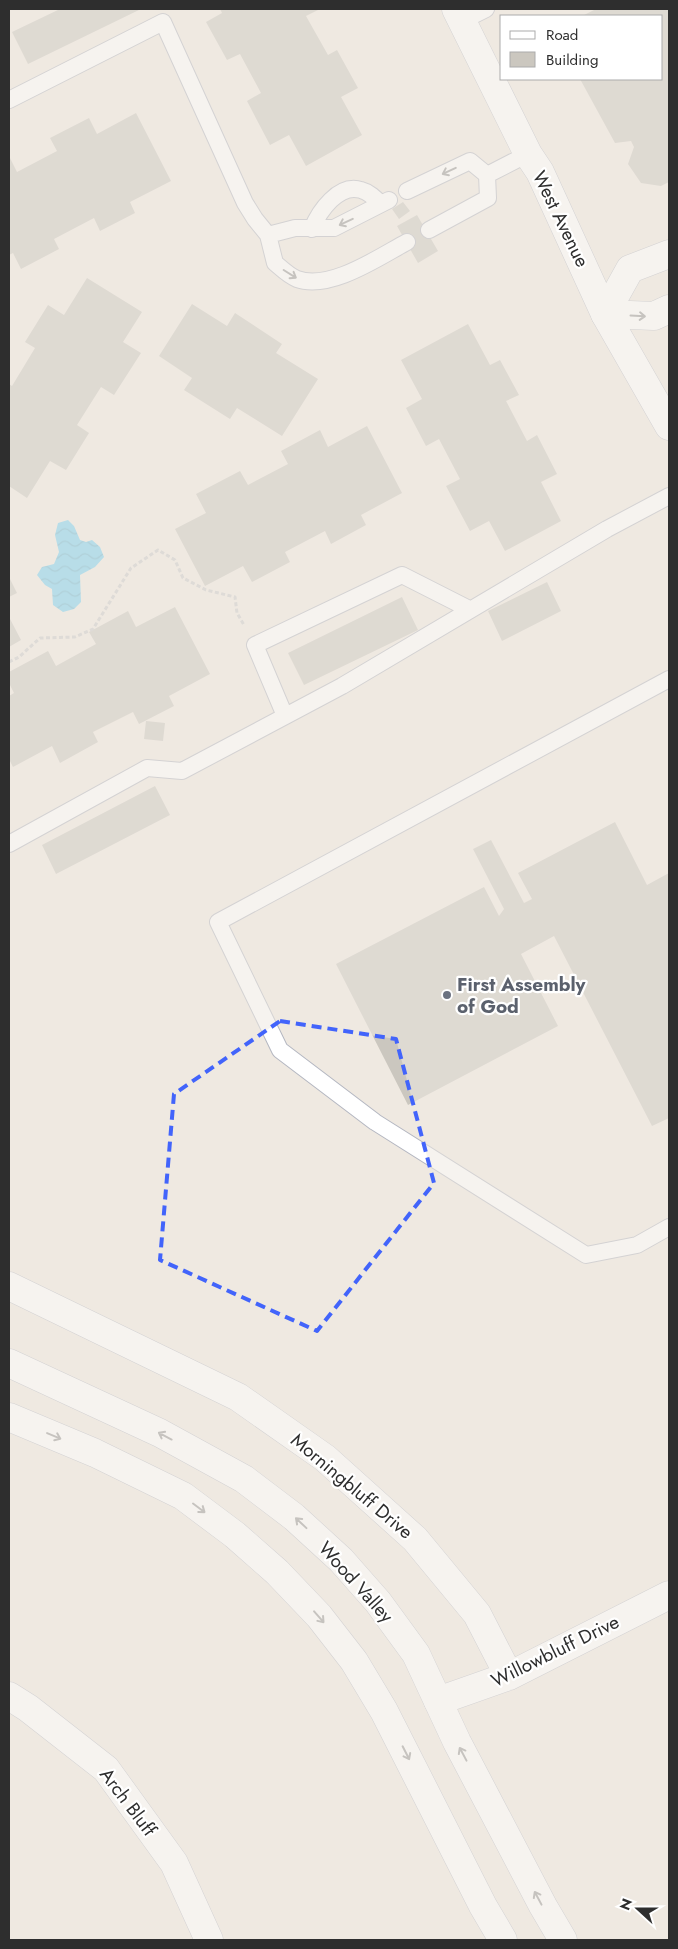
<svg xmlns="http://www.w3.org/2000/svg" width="678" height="1949" font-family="Jost,sans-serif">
  <defs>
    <pattern id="water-waves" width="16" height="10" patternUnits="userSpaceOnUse" patternTransform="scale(1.25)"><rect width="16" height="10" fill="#75cff0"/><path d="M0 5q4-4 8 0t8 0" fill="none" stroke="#66b2ce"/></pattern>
  </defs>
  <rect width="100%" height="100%" fill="#efe9e1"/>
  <path fill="url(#water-waves)" d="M 68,520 L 74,526 L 80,540 L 86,542 L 92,540 L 100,547 L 104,557 L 95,567 L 80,575 L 81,602 L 74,609 L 63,612 L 53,605 L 52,589 L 45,585 L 37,575 L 42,567 L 54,564 L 59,552 L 55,535 L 58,523 Z"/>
  <path fill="#cbc7bf" d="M 60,9 L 141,9 L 28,64 L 12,32 Z
    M 220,9 L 320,9 L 306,16 L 328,55 L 337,50 L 358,88 L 341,97 L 362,135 L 306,166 L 289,135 L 270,145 L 247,101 L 261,93 L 240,54 L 227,60 L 206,22 L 222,13 Z
    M 596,9 L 669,9 L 669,182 L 661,186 L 641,183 L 628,164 L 634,147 L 631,141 L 615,143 L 580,79 L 662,79 L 662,16 L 582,16 Z
    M 136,113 L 171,181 L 130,202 L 135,213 L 100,231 L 94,218 L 54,239 L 59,249 L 21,269 L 13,253 L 9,255 L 9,156 L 17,172 L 57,151 L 50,138 L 89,118 L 97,134 Z
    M 403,202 L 410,211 L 399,219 L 392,209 Z
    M 417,215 L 438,251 L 418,263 L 397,226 Z
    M 87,278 L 142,312 L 123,342 L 141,353 L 114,395 L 101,387 L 77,425 L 89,433 L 66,470 L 50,461 L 27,498 L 9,486 L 9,384 L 12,386 L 35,348 L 25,342 L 48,305 L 64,315 Z
    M 192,304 L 227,326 L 235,313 L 282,344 L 276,353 L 318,379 L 282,436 L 237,408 L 230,419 L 184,390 L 192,378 L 159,356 Z
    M 468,324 L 490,365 L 500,360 L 519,395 L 506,401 L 527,441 L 537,435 L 557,474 L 541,482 L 561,521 L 505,551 L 489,521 L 470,531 L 446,486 L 460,479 L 439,439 L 426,446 L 406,408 L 422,399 L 401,360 Z
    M 367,426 L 402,493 L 361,515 L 366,525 L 331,544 L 325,531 L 285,552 L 290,562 L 252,582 L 243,566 L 205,586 L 175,529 L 206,513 L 196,494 L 240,471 L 248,485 L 288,464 L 281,451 L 320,430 L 328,447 Z
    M 9,577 L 17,593 L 9,597 Z
    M 547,582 L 561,611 L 502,641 L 488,611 Z
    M 402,597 L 418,630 L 304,685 L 288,653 Z
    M 175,607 L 210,674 L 169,696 L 174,706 L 139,724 L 133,712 L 93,732 L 98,742 L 60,763 L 52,746 L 13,767 L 9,759 L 9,696 L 14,693 L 9,683 L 9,672 L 48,651 L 56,666 L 96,644 L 89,632 L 128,611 L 136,627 Z
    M 9,617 L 21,640 L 9,647 Z
    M 146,721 L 165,723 L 163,741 L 144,739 Z
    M 155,786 L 170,815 L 56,874 L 42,845 Z
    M 615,822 L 647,885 L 669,873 L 669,1118 L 652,1126 L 554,936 L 521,954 L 558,1026 L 408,1105 L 336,964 L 484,887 L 499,916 L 504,909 L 473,849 L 491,840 L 524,903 L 532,899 L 518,873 Z"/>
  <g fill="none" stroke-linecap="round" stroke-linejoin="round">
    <g stroke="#b4b7c1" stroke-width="18">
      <path id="lane" d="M 462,21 L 486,9
        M 9,100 L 163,22 L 245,203 L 255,219 L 268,235 L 275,263 C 282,269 289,276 297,279 C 330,291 379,257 407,242
        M 487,175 L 528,154
        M 407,191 L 470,161 L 487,175
        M 312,229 C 319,211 339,183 361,190 C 369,192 375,198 381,204
        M 429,230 L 488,198 L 487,175
        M 268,235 L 295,228 L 334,228 L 389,200
        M 669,679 L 218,922 L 280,1050 L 375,1122 L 586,1255 L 637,1245 L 669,1227
        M 285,716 L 255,645 L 402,575 L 469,609
        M 9,844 L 147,768 L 182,771 L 342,686 L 607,529 L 669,496"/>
    </g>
    <g stroke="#b4b7c1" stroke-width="29">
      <path id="street" d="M 669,254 L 630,269 L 605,314 L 654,316 L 669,309
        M 9,1286 L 238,1397 L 325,1458 L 415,1539 L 477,1614 L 509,1676
        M 9,1696 L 28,1708 L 106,1769 L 174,1863 L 209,1940
        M 438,1701 L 509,1676 L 669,1595"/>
    </g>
    <g stroke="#b4b7c1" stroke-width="29">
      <path id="secondary" d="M 456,9 L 528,154 L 540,172 L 605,314 L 669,426
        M 9,1363 L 160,1433 L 244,1479 L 294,1517 L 341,1560 L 378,1602 L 416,1654 L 457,1742 L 543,1906 L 563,1940
        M 9,1417 L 95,1453 L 183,1496 L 235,1535 L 277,1572 L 319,1616 L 354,1661 L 384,1711 L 483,1906 L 503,1940"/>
    </g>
    <path stroke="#c9c9c9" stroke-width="3" stroke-dasharray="4 2.5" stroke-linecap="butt" d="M 9,662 L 19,657 L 40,638 L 75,637 L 93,629 L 131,568 L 158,550 L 175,560 L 183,578 L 206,590 L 235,597 L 237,613 L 244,625"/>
    <use href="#lane" stroke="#fff" stroke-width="16"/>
    <use href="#street" stroke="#fff" stroke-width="28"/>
    <use href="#secondary" stroke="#fff" stroke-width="28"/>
  </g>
  <defs><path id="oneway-shaft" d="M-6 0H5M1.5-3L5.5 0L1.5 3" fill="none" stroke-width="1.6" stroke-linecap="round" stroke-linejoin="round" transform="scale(1.25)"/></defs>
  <g stroke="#969696">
    <use href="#oneway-shaft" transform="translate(449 171) rotate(155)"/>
    <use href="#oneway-shaft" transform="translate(346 222) rotate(155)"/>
    <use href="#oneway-shaft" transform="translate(290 274) rotate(32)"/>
    <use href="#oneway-shaft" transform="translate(638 316) rotate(3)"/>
    <use href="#oneway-shaft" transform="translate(54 1436) rotate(23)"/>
    <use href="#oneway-shaft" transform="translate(165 1436) rotate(-152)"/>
    <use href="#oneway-shaft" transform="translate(199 1508) rotate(37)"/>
    <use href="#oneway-shaft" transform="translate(301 1523) rotate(-137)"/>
    <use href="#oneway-shaft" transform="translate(319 1617) rotate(49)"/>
    <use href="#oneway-shaft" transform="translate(406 1753) rotate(63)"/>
    <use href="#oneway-shaft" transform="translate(463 1754) rotate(-118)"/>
    <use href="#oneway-shaft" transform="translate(538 1898) rotate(-118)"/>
  </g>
  <path d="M0 0H678V1949H0ZM 280,1021 L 396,1039 L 434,1183 L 317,1331 L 160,1260 L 174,1094 Z" fill="#efe9e1" fill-opacity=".55" fill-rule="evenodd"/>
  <path fill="none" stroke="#4264fb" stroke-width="4" stroke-dasharray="10 6" stroke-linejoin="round" d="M 280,1021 L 396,1039 L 434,1183 L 317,1331 L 160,1260 L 174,1094 Z"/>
  <circle fill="#6b7280" stroke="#fff" stroke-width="2" cx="447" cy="995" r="5"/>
  <g text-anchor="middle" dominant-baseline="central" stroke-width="4.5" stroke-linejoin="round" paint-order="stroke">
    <g font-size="19" fill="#2e2e2e" stroke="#fff">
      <text transform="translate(561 219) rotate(64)">West Avenue</text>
      <text transform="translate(352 1486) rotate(40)">Morningbluff Drive</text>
      <text transform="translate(356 1582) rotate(48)">Wood Valley</text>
      <text transform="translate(555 1651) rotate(-26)">Willowbluff Drive</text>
      <text transform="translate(128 1802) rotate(53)">Arch Bluff</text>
    </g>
    <g font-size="19" font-weight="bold" fill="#5b616d" stroke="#fff" text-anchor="start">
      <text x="457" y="984">First Assembly<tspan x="457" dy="22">of God</tspan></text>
    </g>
  </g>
  <rect width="678" height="1949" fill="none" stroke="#2e2e2e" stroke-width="20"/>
  <rect x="500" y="15" width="162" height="65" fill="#ffffff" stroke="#ababab"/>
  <rect x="510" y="31" width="25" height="8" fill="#ffffff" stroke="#ababab"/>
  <text x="546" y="40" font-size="15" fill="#2e2e2e">Road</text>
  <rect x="510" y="52" width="25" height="15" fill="#cbc7bf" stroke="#ababab"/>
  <text x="546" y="65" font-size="15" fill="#2e2e2e">Building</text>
  <g transform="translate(638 1909) rotate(291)" stroke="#ffffff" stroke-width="4" paint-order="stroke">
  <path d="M0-4L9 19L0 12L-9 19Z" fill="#2e2e2e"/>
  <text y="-8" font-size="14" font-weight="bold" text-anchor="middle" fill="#2e2e2e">N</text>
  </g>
</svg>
